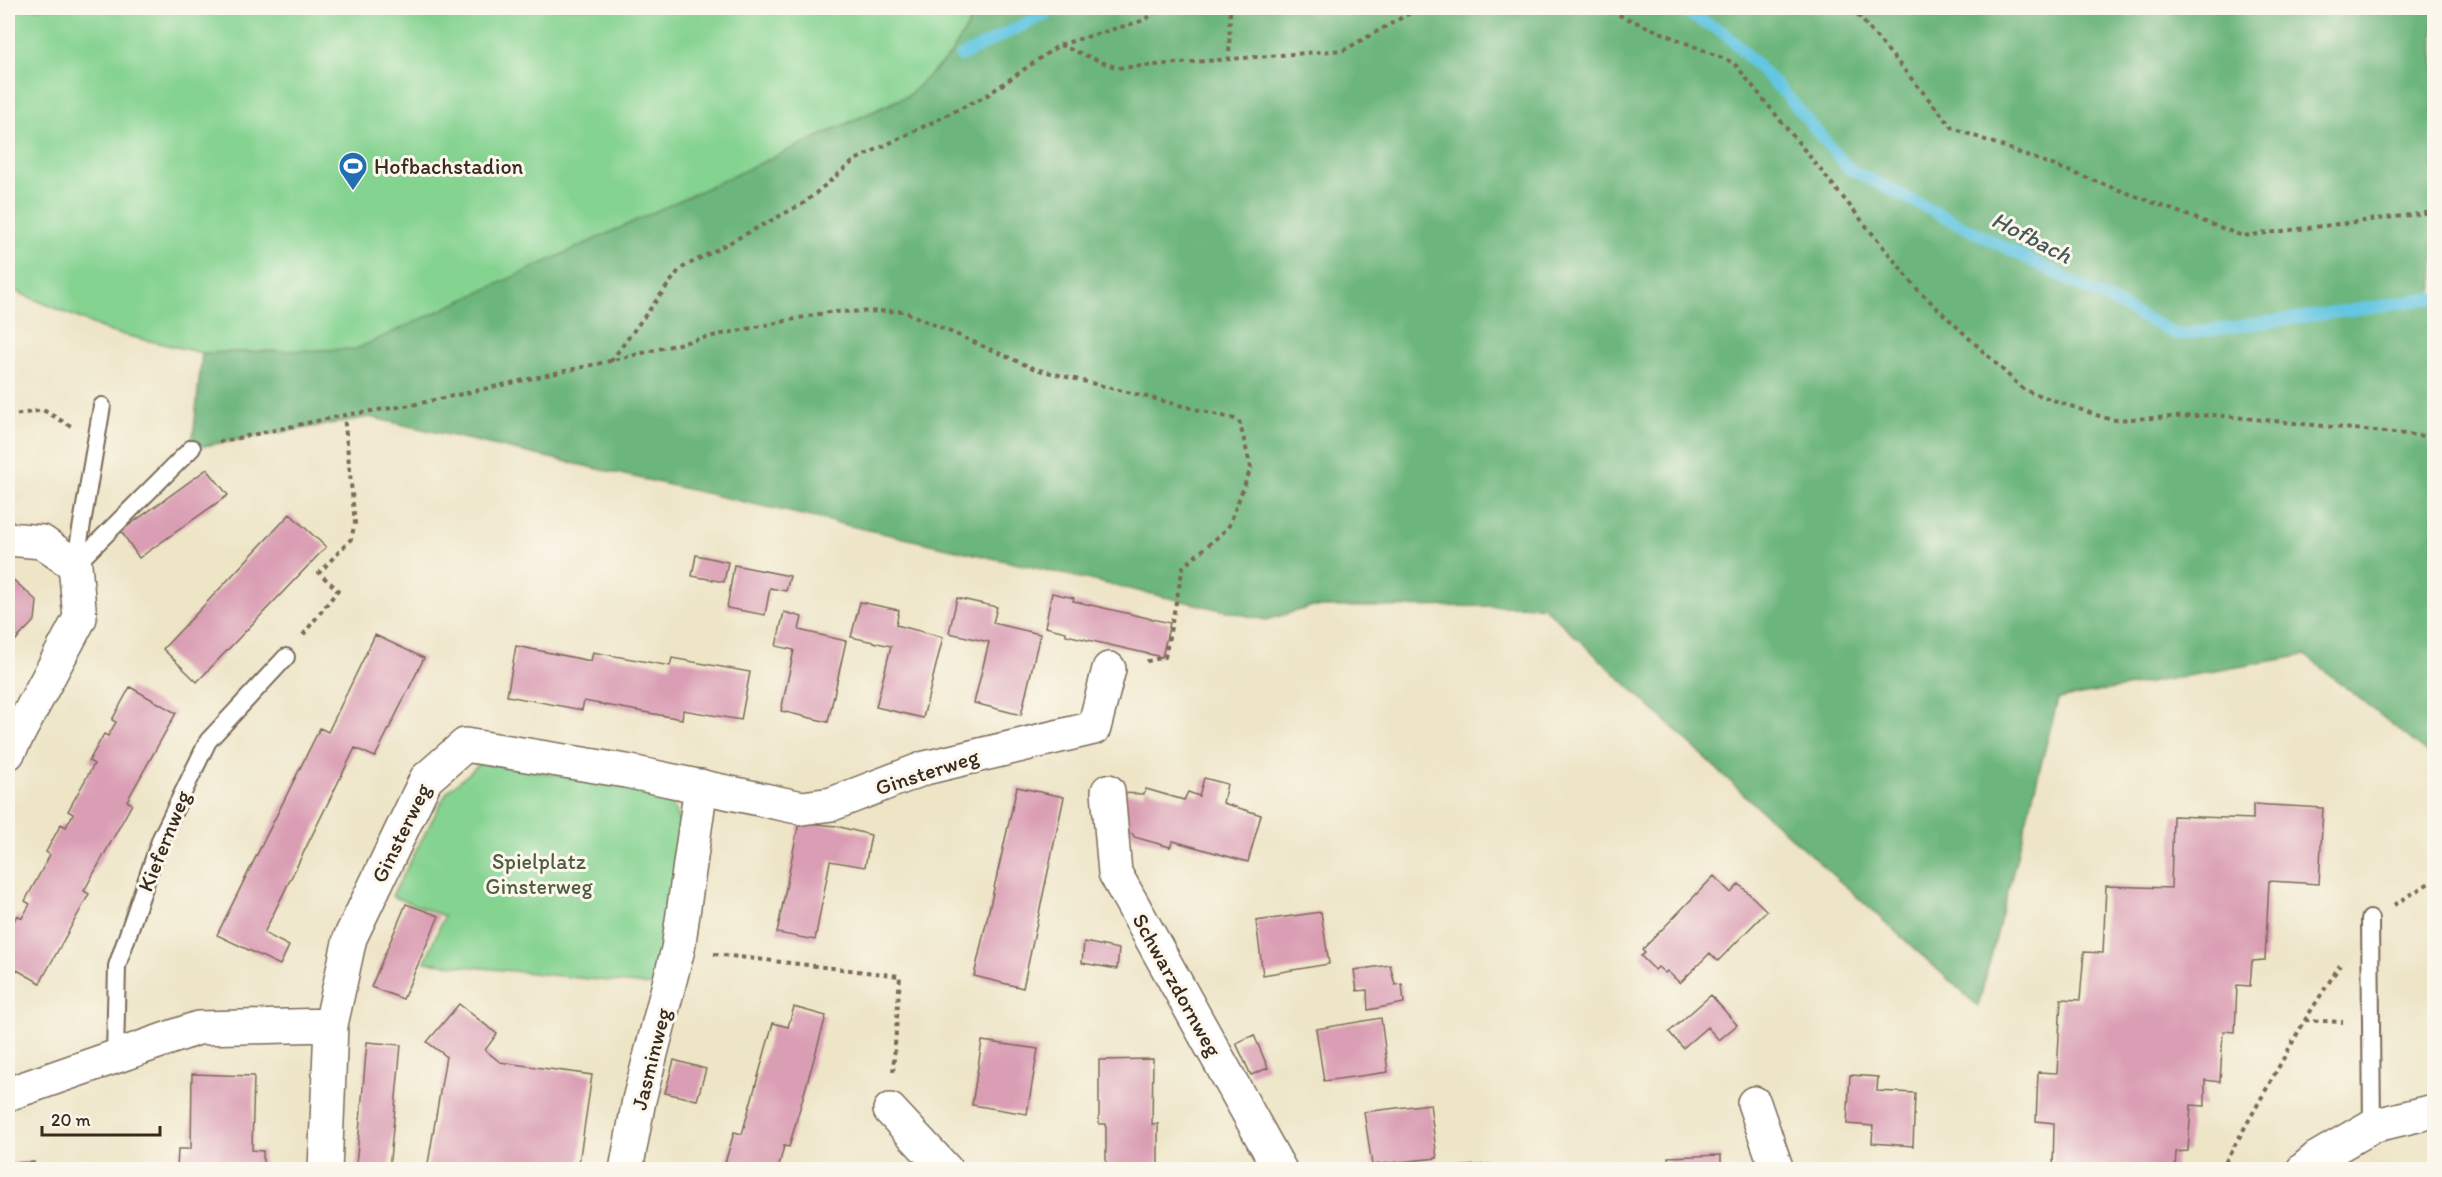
<svg xmlns="http://www.w3.org/2000/svg" width="2442" height="1177" font-family="Itim,sans-serif">
  <rect width="100%" height="100%" fill="#fbf7ec"/>
  <filter id="ink" filterUnits="userSpaceOnUse"><feTurbulence type="fractalNoise" baseFrequency=".0167" numOctaves="2"/><feDisplacementMap in="SourceGraphic" scale="12" xChannelSelector="R" yChannelSelector="G"/><feConvolveMatrix kernelMatrix="1 2 1 2 8 2 1 2 1" color-interpolation-filters="sRGB"/></filter>
  <filter id="wash" filterUnits="userSpaceOnUse"><feTurbulence type="fractalNoise" baseFrequency=".008" numOctaves="4" result="noise"/><feDisplacementMap in="SourceGraphic" scale="24" xChannelSelector="R" yChannelSelector="G"/><feGaussianBlur stdDeviation="1.35" result="paint"/><feColorMatrix in="noise" values="0 0 0 0 0 0 0 0 0 0 0 0 0 0 0 0 0 1.4 0 .05"/><feComposite in="paint" operator="in"/></filter>
  <g filter="url(#wash)">
    <rect width="100%" height="100%" fill="#eee5c7"/>
    <path fill="#85d391" stroke="#607e58" stroke-width="1.5" d="M 8,8 L 979,8 L 951,54 L 909,95 L 356,350 L 202,353 L 111,332 L 8,288 Z
      M 483,761 L 668,796 L 687,838 L 656,986 L 425,962 L 444,916 L 392,896 L 447,792 Z"/>
    <path fill="#6cb57b" stroke="#54704c" stroke-width="1.5" d="M 979,8 L 2434,8 L 2434,758 L 2305,655 L 2058,699 L 1978,1006 L 1750,800 L 1543,606 L 1310,607 L 1266,620 L 369,417 L 192,448 L 202,353 L 356,349 L 909,95 L 951,54 Z"/>
    <g fill="none" stroke-linecap="round" stroke-linejoin="round">
      <path stroke="#64c6e2" stroke-width="12" d="M 1677,8 L 1725,33 L 1789,98 L 1848,168 L 2178,335 L 2434,298
        M 961,56 L 1051,11 L 1088,8"/>
    </g>
    <g id="blocks">
      <path fill="#da9eb4" d="M 207,469 L 228,495 L 139,558 L 121,531 Z
        M 290,514 L 326,547 L 197,682 L 163,649 Z
        M 696,555 L 728,562 L 724,582 L 692,576 Z
        M 734,565 L 790,576 L 786,591 L 770,588 L 765,615 L 727,608 Z
        M 9,576 L 37,601 L 35,620 L 8,648 Z
        M 1052,593 L 1074,598 L 1073,601 L 1170,623 L 1162,657 L 1066,635 L 1066,632 L 1045,627 Z
        M 957,598 L 997,607 L 993,623 L 1040,634 L 1021,715 L 974,703 L 989,642 L 949,633 Z
        M 860,602 L 899,610 L 896,625 L 943,637 L 923,718 L 876,707 L 891,646 L 851,637 Z
        M 784,612 L 802,617 L 799,630 L 846,641 L 828,722 L 781,711 L 794,650 L 776,646 Z
        M 375,635 L 424,658 L 375,757 L 355,748 L 264,933 L 289,946 L 280,965 L 217,935 L 320,728 L 328,732 Z
        M 516,646 L 591,661 L 593,652 L 670,666 L 672,658 L 750,672 L 741,720 L 683,710 L 682,719 L 584,701 L 582,710 L 507,696 Z
        M 130,687 L 176,713 L 127,801 L 132,804 L 84,891 L 89,894 L 40,983 L 8,965 L 8,933 L 17,915 L 22,918 L 30,904 L 25,901 L 50,855 L 46,852 L 61,824 L 66,827 L 73,814 L 68,811 L 94,764 L 89,761 L 104,734 L 108,736 L 116,722 L 112,720 Z
        M 1204,778 L 1227,784 L 1223,803 L 1261,815 L 1248,862 L 1173,841 L 1170,847 L 1134,837 L 1133,834 L 1119,830 L 1118,793 L 1144,794 L 1146,789 L 1184,800 L 1188,792 L 1199,796 Z
        M 1017,787 L 1064,797 L 1023,988 L 974,976 Z
        M 2253,804 L 2323,808 L 2319,884 L 2269,881 L 2265,960 L 2252,961 L 2250,986 L 2237,985 L 2235,1032 L 2223,1031 L 2220,1082 L 2205,1080 L 2205,1106 L 2191,1105 L 2188,1151 L 2176,1152 L 2175,1170 L 2053,1170 L 2054,1123 L 2036,1121 L 2038,1072 L 2057,1073 L 2061,999 L 2080,1000 L 2084,952 L 2103,953 L 2106,886 L 2171,888 L 2173,816 L 2253,819 Z
        M 799,822 L 836,826 L 871,835 L 865,867 L 830,861 L 815,940 L 777,933 Z
        M 1714,876 L 1731,893 L 1739,884 L 1767,911 L 1718,961 L 1710,953 L 1680,983 L 1667,971 L 1665,973 L 1658,967 L 1655,970 L 1641,956 L 1645,953 L 1642,950 Z
        M 406,904 L 439,916 L 403,999 L 371,987 Z
        M 1321,912 L 1329,964 L 1263,975 L 1256,921 Z
        M 1084,942 L 1119,949 L 1117,969 L 1082,963 Z
        M 1390,965 L 1395,985 L 1402,984 L 1404,1003 L 1368,1010 L 1367,990 L 1357,991 L 1354,970 Z
        M 1711,995 L 1737,1025 L 1719,1040 L 1707,1027 L 1683,1048 L 1669,1032 Z
        M 459,1004 L 497,1034 L 485,1050 L 500,1062 L 592,1075 L 578,1170 L 427,1170 L 446,1056 L 427,1042 Z
        M 794,1007 L 826,1016 L 789,1147 L 784,1146 L 778,1170 L 723,1170 L 734,1132 L 742,1134 L 773,1023 L 788,1027 Z
        M 1381,1018 L 1388,1072 L 1324,1081 L 1316,1029 Z
        M 1254,1035 L 1268,1068 L 1251,1075 L 1236,1043 Z
        M 982,1041 L 1038,1049 L 1027,1114 L 972,1105 Z
        M 367,1042 L 401,1045 L 389,1170 L 356,1166 Z
        M 1153,1059 L 1152,1124 L 1158,1124 L 1158,1170 L 1106,1170 L 1106,1124 L 1099,1124 L 1099,1060 Z
        M 674,1060 L 706,1069 L 697,1100 L 665,1093 Z
        M 192,1074 L 254,1076 L 252,1150 L 263,1151 L 263,1170 L 177,1170 L 178,1149 L 191,1149 Z
        M 1850,1075 L 1878,1077 L 1877,1091 L 1915,1093 L 1913,1146 L 1872,1143 L 1873,1126 L 1847,1124 Z
        M 1430,1104 L 1437,1158 L 1372,1165 L 1364,1112 Z
        M 1721,1155 L 1721,1170 L 1668,1170 L 1668,1157 Z
        M 34,1162 L 35,1170 L 8,1170 L 8,1163 Z
        M 1490,1164 L 1490,1170 L 1453,1170 L 1453,1167 Z"/>
    </g>
  </g>
  <g filter="url(#ink)">
    <use href="#blocks" fill-opacity="0" stroke="#7a6b59" stroke-width="1.5"/>
    <g fill="none" stroke-linecap="round" stroke-linejoin="round">
      <g stroke="#7a6b59" stroke-width="20">
        <path id="service" d="M 102,406 L 75,565 L 192,448
          M 2370,919 L 2372,1126
          M 115,1056 L 117,966 L 161,838 L 208,741 L 286,657"/>
      </g>
      <g stroke="#7a6b59" stroke-width="36">
        <path id="minor" d="M 8,539 L 42,542 L 75,565 L 80,618 L 8,753
          M 1108,791 L 1115,873 L 1280,1170
          M 8,1094 L 198,1028 L 331,1025
          M 1754,1103 L 1777,1170
          M 890,1110 L 946,1170
          M 325,1170 L 331,1025 L 350,938 L 426,779 L 465,745 L 626,771 L 802,808 L 832,804 L 925,768 L 1094,728 L 1109,669
          M 626,1170 L 639,1100 L 678,949 L 701,786
          M 2303,1170 L 2317,1158 L 2372,1126 L 2434,1111"/>
      </g>
      <path stroke="#7a6b59" stroke-width="4" stroke-dasharray="4.5 4.5" stroke-linecap="butt" d="M 1602,8 L 1734,63 L 1918,290 L 2024,390 L 2111,420 L 2214,415 L 2434,437
        M 1852,8 L 1953,128 L 2243,236 L 2434,212
        M 1060,45 L 1117,68 L 1344,50 L 1419,8
        M 1229,61 L 1230,8
        M 611,361 L 680,269 L 804,203 L 855,160 L 986,96 L 1059,45 L 1145,20 L 1160,8
        M 8,416 L 43,410 L 71,426
        M 219,442 L 344,415 L 412,405 L 610,361 L 703,338 L 829,312 L 903,311 L 1035,369 L 1239,420 L 1251,468 L 1228,528 L 1183,567 L 1165,657 L 1144,662
        M 303,635 L 338,590 L 319,573 L 351,539 L 355,523 L 344,415
        M 2394,905 L 2434,880
        M 714,954 L 900,976 L 893,1073
        M 2305,1020 L 2343,1022
        M 2221,1170 L 2305,1020 L 2340,965"/>
      <use href="#service" stroke="#fff" stroke-width="16"/>
      <use href="#minor" stroke="#fff" stroke-width="33"/>
    </g>
  </g>
  <defs>
    <g id="stadium-pin" transform="scale(1.5)"><path d="M0 17L-7.5 6A9.5 9.5 0 1 1 7.5 6Z" fill="#1f6fb2" stroke="#fbf7ec"/><path d="M0-5a6.5 5 0 1 0 0 10a6.5 5 0 1 0 0-10ZM-3.5-1.8h7v3.6h-7Z" fill="#fff"/></g>
  </defs>
  <g fill-rule="evenodd">
    <use href="#stadium-pin" x="353" y="166"/>
  </g>
  <g text-anchor="middle" dominant-baseline="central" stroke-width="6" stroke-linejoin="round" paint-order="stroke">
    <g font-size="22" fill="#3b2a1e" stroke="#fbf7ec" text-anchor="start">
      <text x="374" y="166">Hofbachstadion</text>
    </g>
    <g font-size="22" fill="#3b2a1e" stroke="#fbf7ec">
      <text transform="translate(927 772) rotate(-18)">Ginsterweg</text>
      <text transform="translate(401 833) rotate(-64)">Ginsterweg</text>
      <text transform="translate(164 841) rotate(-68)">Kiefernweg</text>
      <text transform="translate(1177 985) rotate(61)">Schwarzdornweg</text>
      <text transform="translate(651 1059) rotate(-76)">Jasminweg</text>
    </g>
    <g font-size="22" fill="#515d40" stroke="#fbf7ec">
      <text x="539" y="861">Spielplatz<tspan x="539" dy="25">Ginsterweg</tspan></text>
    </g>
    <g font-size="24" font-style="italic" fill="#475959" stroke="#fbf7ec">
      <text transform="translate(2032 237) rotate(27)">Hofbach</text>
    </g>
  </g>
  <rect width="2442" height="1177" fill="none" stroke="#fbf7ec" stroke-width="30"/>
  <path d="M42 1126v9h118v-9" fill="none" stroke="#3b2a1e" stroke-width="3"/>
  <text x="51" y="1126" font-size="18" fill="#3b2a1e" stroke="#fbf7ec" stroke-width="4.5" paint-order="stroke">20 m</text>
</svg>
